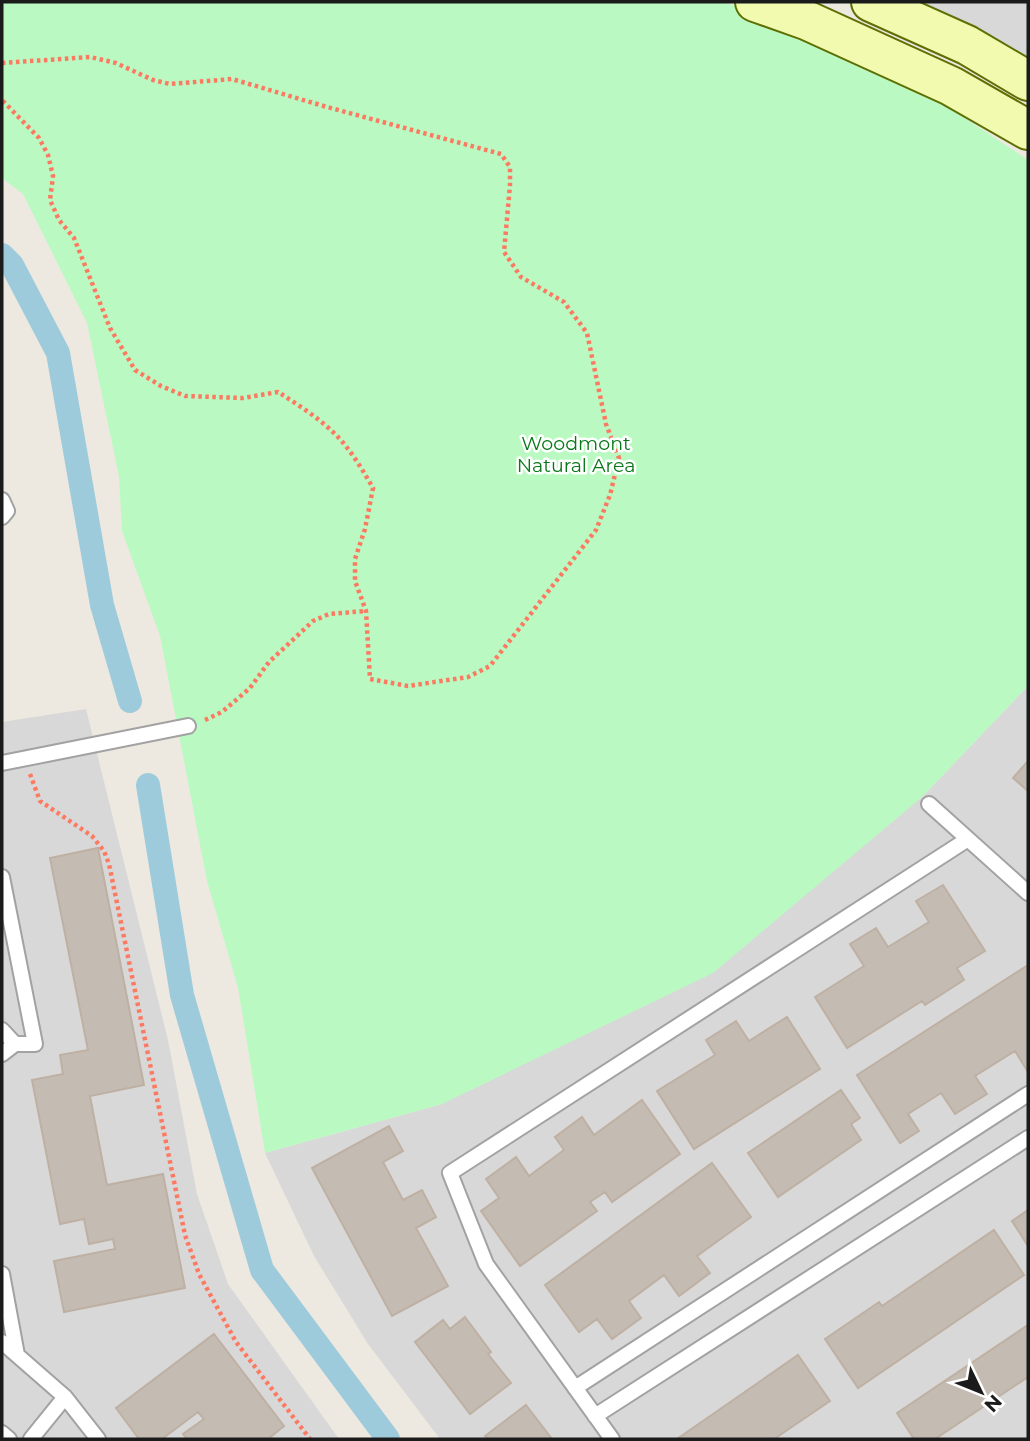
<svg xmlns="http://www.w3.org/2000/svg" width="1030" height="1441" font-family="Montserrat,sans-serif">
  <rect width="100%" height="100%" fill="#ede9e0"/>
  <path fill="#d9d8d8" d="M 923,2 L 1028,2 L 1028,64 Z
    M 1028,686 L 1028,1439 L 440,1439 L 368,1344 L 314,1256 L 265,1153 L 442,1104 L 922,797 Z
    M 86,709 L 168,1040 L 197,1194 L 228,1284 L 339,1439 L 2,1439 L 2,722 Z"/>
  <path fill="#bafac2" d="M 2,2 L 722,2 L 737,6 L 936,99 L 1028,160 L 1028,686 L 922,797 L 713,973 L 442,1104 L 265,1153 L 238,988 L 207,881 L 160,636 L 122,531 L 119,477 L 87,323 L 23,194 L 2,178 Z"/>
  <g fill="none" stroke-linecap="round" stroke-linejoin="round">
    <path stroke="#9ecbdc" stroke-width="24" d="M 2,255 L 12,265 L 58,353 L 102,605 L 130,701
      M 148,785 L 182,995 L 262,1270 L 388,1439"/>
  </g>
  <path fill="#c4bcb3" stroke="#beb0a2" stroke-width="2" d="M 1028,761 L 1028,791 L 1013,778 Z
    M 98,848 L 144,1085 L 90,1096 L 107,1185 L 163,1174 L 185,1288 L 64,1312 L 54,1261 L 115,1249 L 113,1239 L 89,1244 L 84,1219 L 60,1224 L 32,1080 L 63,1074 L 60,1055 L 88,1050 L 50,858 Z
    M 943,885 L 985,951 L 957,968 L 964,980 L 925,1005 L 922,1001 L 847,1048 L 815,997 L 864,966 L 850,944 L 876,928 L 888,947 L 929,922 L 916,901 Z
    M 1028,965 L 1028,1072 L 1015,1051 L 975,1076 L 987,1094 L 955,1114 L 941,1093 L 908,1114 L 919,1131 L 900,1143 L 857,1075 Z
    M 787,1017 L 820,1069 L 694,1149 L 657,1091 L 715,1055 L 706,1040 L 736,1021 L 749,1041 Z
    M 841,1090 L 860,1118 L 851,1124 L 861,1140 L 778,1197 L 748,1153 Z
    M 642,1100 L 680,1154 L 612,1202 L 605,1192 L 590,1202 L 597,1211 L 520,1266 L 481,1211 L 499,1198 L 486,1179 L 516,1157 L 529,1176 L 564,1150 L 555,1137 L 582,1117 L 594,1135 Z
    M 389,1126 L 403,1151 L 383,1162 L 403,1200 L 422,1190 L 436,1217 L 416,1228 L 448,1286 L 392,1316 L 312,1168 Z
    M 712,1163 L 751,1217 L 697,1256 L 710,1273 L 679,1296 L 664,1275 L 629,1301 L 641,1318 L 612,1339 L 597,1319 L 579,1332 L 545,1285 Z
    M 1028,1210 L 1028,1246 L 1012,1221 Z
    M 994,1230 L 1024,1275 L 858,1388 L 825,1339 L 879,1302 L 882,1306 Z
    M 465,1317 L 491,1352 L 488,1354 L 511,1383 L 470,1414 L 415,1342 L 443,1320 L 450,1329 Z
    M 1028,1325 L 1028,1377 L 935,1439 L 914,1439 L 897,1413 Z
    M 214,1334 L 284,1426 L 268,1439 L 187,1439 L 183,1434 L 204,1419 L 198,1412 L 162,1439 L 139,1439 L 116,1408 Z
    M 798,1355 L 830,1401 L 774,1439 L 677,1439 Z
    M 526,1405 L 552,1439 L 488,1439 L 485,1436 Z"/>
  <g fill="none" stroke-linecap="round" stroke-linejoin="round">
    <g stroke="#a2a2a2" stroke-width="18">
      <path id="lane" d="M 2,500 L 7,511 L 2,517
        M 2,763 L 188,726
        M 929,804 L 1028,893
        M 2,877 L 35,1044 L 15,1044 L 2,1030
        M 2,1054 L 15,1044
        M 2,1274 L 17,1355
        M 2,1342 L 65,1397 L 98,1439
        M 575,1388 L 1028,1094
        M 595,1416 L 1028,1138
        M 2,1433 L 9,1439
        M 31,1439 L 65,1397
        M 612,1439 L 486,1264 L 450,1173 L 968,839"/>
    </g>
    <g stroke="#5e7003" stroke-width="42">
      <path id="secondary" d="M 755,2 L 806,20 L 951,86 L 1028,130
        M 871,2 L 967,45 L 1028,81"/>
    </g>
    <path stroke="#fc7a62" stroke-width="4.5" stroke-dasharray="3.5 3.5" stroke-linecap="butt" d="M 2,63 L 90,57 L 116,63 L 153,80 L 170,84 L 232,79 L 327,107 L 501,154 L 510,167 L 510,185 L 504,252 L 521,277 L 564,302 L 587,333 L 606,424 L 619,458 L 610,495 L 596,530 L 490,666 L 468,677 L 408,686 L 370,679 L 366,611 L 355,581 L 355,559 L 365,529 L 373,488 C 362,469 351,450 335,434 C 319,418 297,404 278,392 L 243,398 L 185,396 L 161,386 L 135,370 L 110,328 L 74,238 L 59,220 L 50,200 L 53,176 L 48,155 L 39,138 L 2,100
      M 205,720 L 222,712 L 250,688 L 269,662 L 313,621 L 329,614 L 366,611
      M 30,774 L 40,801 L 92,836 L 104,851 L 109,864 L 185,1235 L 199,1274 L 236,1342 L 310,1439"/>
    <use href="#lane" stroke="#fff" stroke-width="14"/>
    <use href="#secondary" stroke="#f2fab0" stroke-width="38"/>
  </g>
  <g text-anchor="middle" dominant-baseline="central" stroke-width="5" stroke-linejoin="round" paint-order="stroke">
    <g font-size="19" fill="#097819" stroke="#fff">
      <text x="576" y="443">Woodmont<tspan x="576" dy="22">Natural Area</tspan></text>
    </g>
  </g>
  <rect width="1030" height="1441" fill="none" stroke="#1b1b1b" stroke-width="7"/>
  <g transform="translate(981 1392) rotate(133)" stroke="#ffffff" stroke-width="5" paint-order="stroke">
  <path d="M0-5L12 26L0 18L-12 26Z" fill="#1b1b1b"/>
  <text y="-10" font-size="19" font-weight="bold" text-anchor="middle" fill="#1b1b1b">N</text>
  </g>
</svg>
